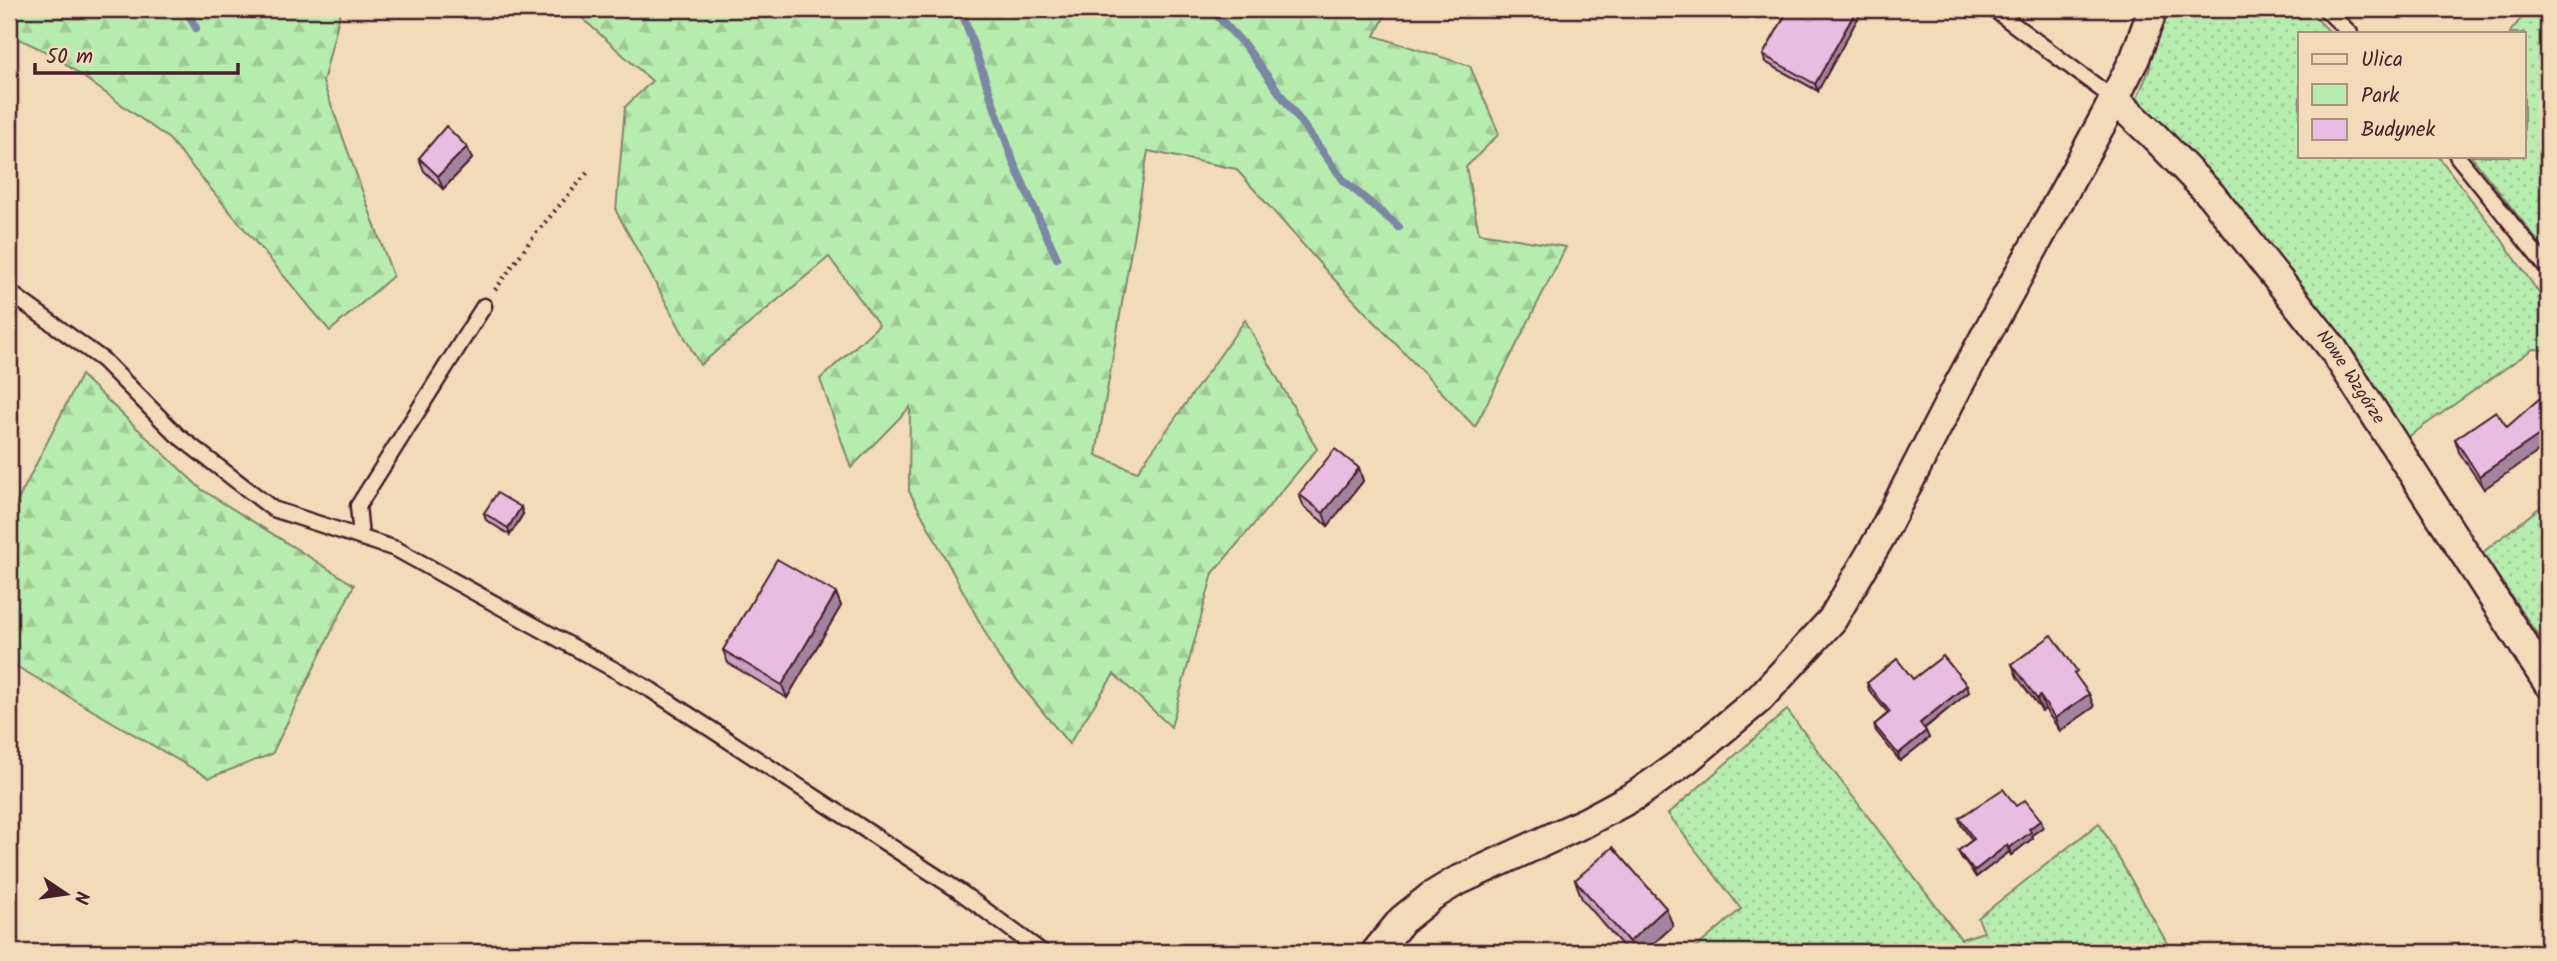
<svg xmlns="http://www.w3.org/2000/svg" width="2557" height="961" font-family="Kalam,sans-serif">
  <defs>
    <pattern id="green-dots" width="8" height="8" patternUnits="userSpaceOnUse" patternTransform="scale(1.75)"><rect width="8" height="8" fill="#b6ecae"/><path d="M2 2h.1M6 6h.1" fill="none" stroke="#9eca96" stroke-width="1.8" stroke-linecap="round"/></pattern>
    <pattern id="forest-firs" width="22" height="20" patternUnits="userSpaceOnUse" patternTransform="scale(1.75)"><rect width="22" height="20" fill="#b6ecae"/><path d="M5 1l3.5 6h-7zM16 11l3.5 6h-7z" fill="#9eca96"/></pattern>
  </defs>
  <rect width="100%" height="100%" fill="#f1dbb9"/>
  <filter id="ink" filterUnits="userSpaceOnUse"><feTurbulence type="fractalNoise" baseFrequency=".0143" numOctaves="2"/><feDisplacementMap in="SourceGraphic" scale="14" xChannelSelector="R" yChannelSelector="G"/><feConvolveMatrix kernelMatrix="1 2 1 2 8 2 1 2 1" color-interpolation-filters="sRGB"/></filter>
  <g filter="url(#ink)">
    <path fill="url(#green-dots)" stroke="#80866c" stroke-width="2" d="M 2164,9 L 2307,9 L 2331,33 L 2300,33 L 2300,156 L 2438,156 L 2502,240 L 2548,306 L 2548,350 L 2533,349 L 2408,437 L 2235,213 L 2137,98 L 2150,68 L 2151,47 Z
      M 2529,9 L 2548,9 L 2548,254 L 2471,156 L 2524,156 L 2524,33 L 2509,33 Z
      M 2548,501 L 2548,650 L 2482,553 Z
      M 1787,710 L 1961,939 L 1984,932 L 1978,918 L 2099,823 L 2172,952 L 1691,952 L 1741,909 L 1668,814 Z"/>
    <path fill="url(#forest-firs)" stroke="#80866c" stroke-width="2" d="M 9,9 L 341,9 L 323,82 L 393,276 L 330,331 L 169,139 L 53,55 L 9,34 Z
      M 572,9 L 1388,9 L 1375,36 L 1470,66 L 1499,134 L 1466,167 L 1479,233 L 1566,247 L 1475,427 L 1329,274 L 1236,169 L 1148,151 L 1096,455 L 1137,472 L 1245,320 L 1317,449 L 1213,573 L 1171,727 L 1114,674 L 1069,744 L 999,658 L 909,491 L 910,407 L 851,468 L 820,379 L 879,325 L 829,257 L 700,365 L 616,211 L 625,107 L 652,81 Z
      M 81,375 L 201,489 L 354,585 L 272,754 L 209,778 L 9,662 L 9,518 Z"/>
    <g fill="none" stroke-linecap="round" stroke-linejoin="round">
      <path stroke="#7b86a5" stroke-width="8" d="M 186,9 L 196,28
        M 961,9 L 1014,164 L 1057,258
        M 1211,9 L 1246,47 L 1344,181 L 1399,227"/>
      <g stroke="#4a1f2b" stroke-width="19">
        <path id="service" d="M 1993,9 L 2114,99
          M 2325,9 L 2350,33
          M 2457,156 L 2548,269
          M 9,292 L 103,360 L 177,435 L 273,509 L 396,549 L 651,690 L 959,891 L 1042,952
          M 361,536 L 358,506 L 484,306"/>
      </g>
      <g stroke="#4a1f2b" stroke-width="33">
        <g id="minor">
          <path id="s1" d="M 2114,99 L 2154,136 L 2211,195 L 2333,349 L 2548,683"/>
          <path d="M 1376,952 L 1402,920 L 1432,896 L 1455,882 L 1586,822 L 1636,795 L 1686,760 L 1759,699 L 1832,620 L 1881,536 L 1958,386 L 2106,115 L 2135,58 L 2153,9"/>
        </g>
      </g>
      <path stroke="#4a1f2b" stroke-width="4.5" stroke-dasharray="2 5" stroke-linecap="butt" d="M 495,290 L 536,233 L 588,172"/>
      <use href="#service" stroke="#f1dbb9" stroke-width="14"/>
      <use href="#minor" stroke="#f1dbb9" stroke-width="28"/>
    </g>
    <path fill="#c8a2c2" stroke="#4a1f2b" stroke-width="2" d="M 1789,9 L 1818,91 L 1765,62 L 1763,55 Z
      M 467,147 L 472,159 L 443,189 L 424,171 L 419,158 Z
      M 2507,427 L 2484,489 L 2459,452 L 2455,439 Z
      M 1359,468 L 1363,481 L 1328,526 L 1304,507 L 1299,494 Z
      M 484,513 L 523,514 L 510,535 L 486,520 Z
      M 836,593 L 841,606 L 787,698 L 728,663 L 723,650 Z
      M 2012,664 L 2081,683 L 2089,694 L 2094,707 L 2060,731 L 2045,709 L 2042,711 L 2017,677 Z
      M 1913,679 L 1967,685 L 1969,692 L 1924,729 L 1929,738 L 1900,761 L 1876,731 L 1874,725 L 1888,713 L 1869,690 L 1867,683 Z
      M 1959,818 L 2043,827 L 2032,835 L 2033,838 L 2011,855 L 2009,852 L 1976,877 L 1961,857 L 1958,851 L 1972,840 L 1961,825 Z
      M 1575,880 L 1673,926 L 1644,952 L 1628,952 L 1582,899 Z"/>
    <path fill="#a3849e" stroke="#4a1f2b" stroke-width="2" d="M 1857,9 L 1863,9 L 1818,91 L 1815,84 Z
      M 467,147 L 472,159 L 443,189 L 438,176 Z
      M 2548,429 L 2548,445 L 2484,489 L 2479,476 Z
      M 1359,468 L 1363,481 L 1328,526 L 1323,513 Z
      M 521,507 L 523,514 L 510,535 L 508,528 Z
      M 836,593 L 841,606 L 787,698 L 782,685 Z
      M 1967,685 L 1969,692 L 1922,730 L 1920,723 Z
      M 2089,694 L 2094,707 L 2060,731 L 2055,718 Z
      M 2040,696 L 2045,709 L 2042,711 L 2037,699 Z
      M 1926,731 L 1929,738 L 1900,761 L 1898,754 Z
      M 2041,820 L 2043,827 L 2032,835 L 2033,838 L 2011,855 L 2009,848 L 2029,829 Z
      M 2007,845 L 2009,852 L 1976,877 L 1974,871 Z
      M 1666,908 L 1673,926 L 1644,952 L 1633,952 L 1629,942 Z"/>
    <path fill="#e9bce1" stroke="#4a1f2b" stroke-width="2" d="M 1789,9 L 1857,9 L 1815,84 L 1763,55 Z
      M 446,126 L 467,147 L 438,176 L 419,158 Z
      M 2548,391 L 2548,429 L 2479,476 L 2455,439 L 2496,411 L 2507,427 Z
      M 1335,449 L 1359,468 L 1323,513 L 1299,494 Z
      M 497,493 L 521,507 L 508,528 L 484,513 Z
      M 777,559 L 836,593 L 782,685 L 723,650 Z
      M 2052,635 L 2077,671 L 2074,673 L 2089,694 L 2055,718 L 2040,696 L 2037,699 L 2012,664 Z
      M 1943,656 L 1967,685 L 1920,723 L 1926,731 L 1898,754 L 1874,725 L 1890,712 L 1867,683 L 1897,659 L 1913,679 Z
      M 2003,789 L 2016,806 L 2025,800 L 2041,820 L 2029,829 L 2031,832 L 2009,848 L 2007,845 L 1974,871 L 1958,851 L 1974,839 L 1959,818 Z
      M 1613,847 L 1666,908 L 1629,942 L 1575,880 Z"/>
  </g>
  <g text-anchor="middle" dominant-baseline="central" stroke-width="5" stroke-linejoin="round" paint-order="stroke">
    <g font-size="18" fill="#4a1f2b" stroke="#f1dbb9">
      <text stroke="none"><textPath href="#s1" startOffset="366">Nowe Wzgórze</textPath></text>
    </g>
  </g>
  <rect width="2557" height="961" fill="none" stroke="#f1dbb9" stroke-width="35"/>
  <rect x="18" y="18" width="2522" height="926" fill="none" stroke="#4a1f2b" stroke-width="2.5" filter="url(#ink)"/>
  <rect x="2298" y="32" width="228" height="126" fill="#f1dbb9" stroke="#ae9080" stroke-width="2"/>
  <rect x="2312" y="54" width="35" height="10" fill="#f1dbb9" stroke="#ae9080" stroke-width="2"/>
  <text x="2361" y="66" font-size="21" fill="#4a1f2b">Ulica</text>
  <rect x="2312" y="84" width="35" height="21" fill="#b6ecae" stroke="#ae9080" stroke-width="2"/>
  <text x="2361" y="102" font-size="21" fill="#4a1f2b">Park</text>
  <rect x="2312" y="119" width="35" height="21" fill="#e9bce1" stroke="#ae9080" stroke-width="2"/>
  <text x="2361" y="136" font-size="21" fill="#4a1f2b">Budynek</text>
  <g transform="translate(66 894) rotate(103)" stroke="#f1dbb9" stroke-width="5" paint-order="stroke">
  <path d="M0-5L12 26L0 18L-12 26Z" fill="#4a1f2b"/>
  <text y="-10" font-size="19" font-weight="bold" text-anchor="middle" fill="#4a1f2b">N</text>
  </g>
  <path d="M35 63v10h203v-10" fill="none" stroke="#4a1f2b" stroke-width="3.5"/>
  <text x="46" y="63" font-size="21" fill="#4a1f2b" stroke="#f1dbb9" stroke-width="5" paint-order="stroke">50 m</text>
</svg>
